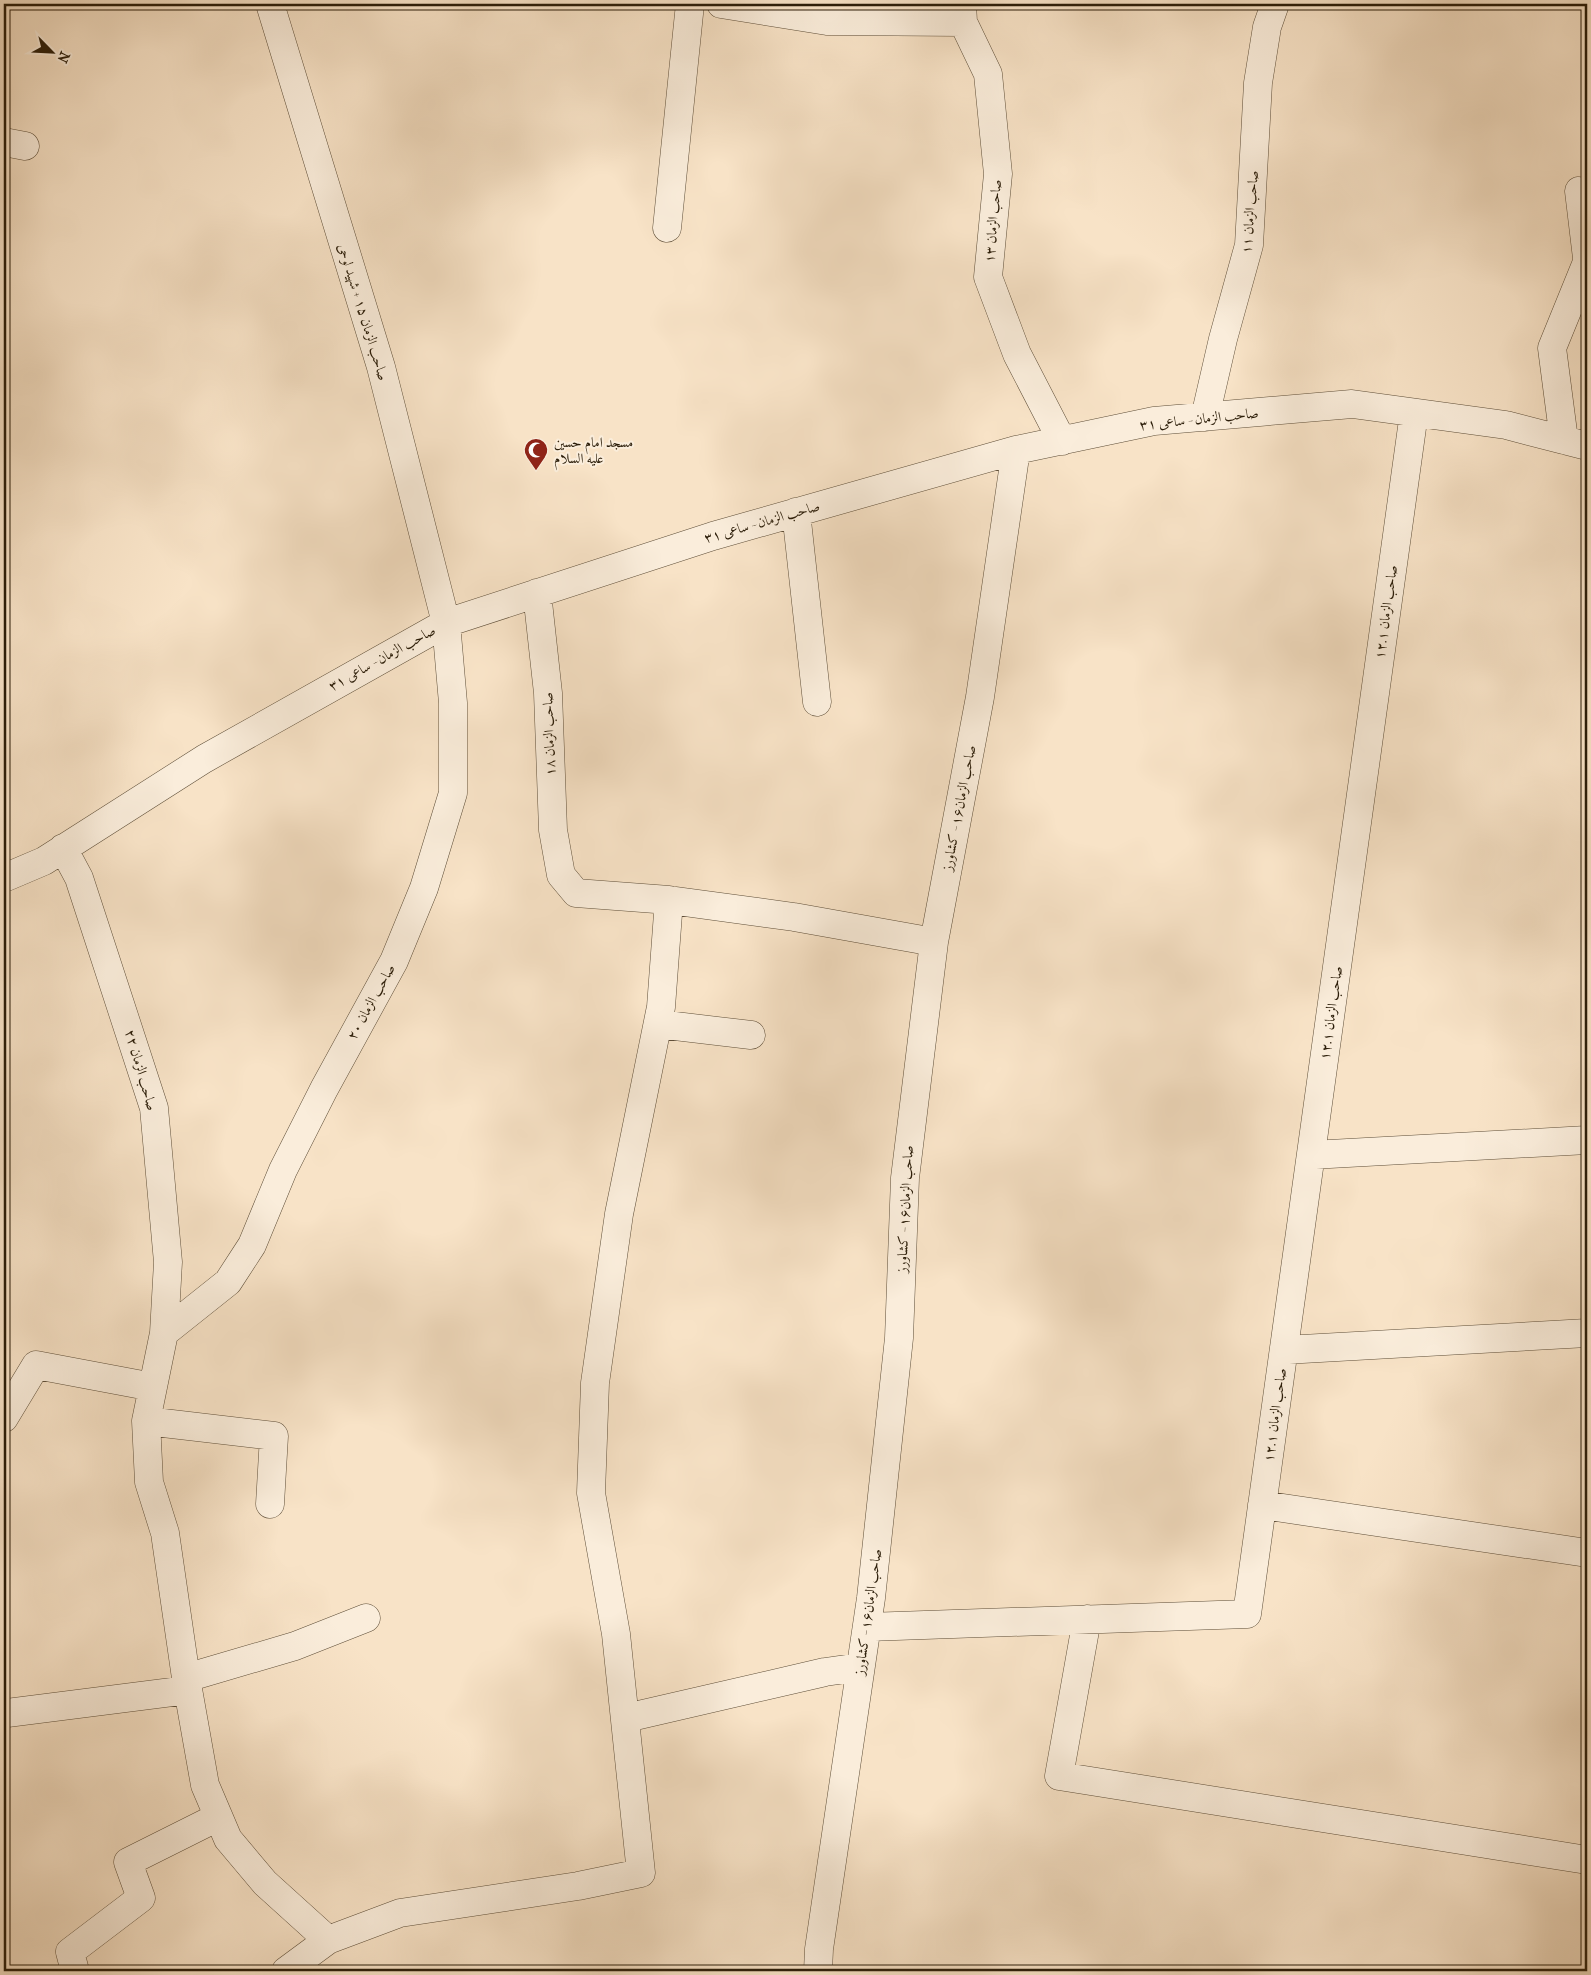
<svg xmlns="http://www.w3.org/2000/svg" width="1591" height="1975" font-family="'IM FELL French Canon',Amiri,serif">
  <rect width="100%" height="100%" fill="#f8e3c7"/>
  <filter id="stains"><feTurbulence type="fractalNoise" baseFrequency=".004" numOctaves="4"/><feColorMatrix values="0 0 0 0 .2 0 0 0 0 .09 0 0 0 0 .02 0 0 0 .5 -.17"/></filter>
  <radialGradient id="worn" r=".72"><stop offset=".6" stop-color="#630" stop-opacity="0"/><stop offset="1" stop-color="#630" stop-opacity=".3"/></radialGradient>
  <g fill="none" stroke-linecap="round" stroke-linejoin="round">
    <g stroke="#5e4e38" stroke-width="29">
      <path id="minor" d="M 721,4 L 827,21 L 963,22
        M 962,4 L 963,22 L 988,74 L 998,174 L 988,277 L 1017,354 L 1062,441
        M 4,142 L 25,146
        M 1579,191 L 1587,258
        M 667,228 L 690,4
        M 1205,417 L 1223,339 L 1249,245 L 1258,83 L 1267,27 L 1275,4
        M 1564,440 L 1552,348 L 1587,262
        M 796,512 L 817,702
        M 537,593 L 548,693 L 553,830 L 561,875 L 576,893 L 669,900 L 794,917 L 934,942
        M 63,848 L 79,878 L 154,1108 L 168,1262 L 164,1333 L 146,1421 L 149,1482 L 165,1533 L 186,1678 L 205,1785 L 228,1839 L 265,1883 L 328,1940
        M 4,878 L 44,861 L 204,759 L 446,623 L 713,536 L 1016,450 L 1154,421 L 1352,404 L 1506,425 L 1587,446
        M 658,1024 L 751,1035
        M 1311,1155 L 1587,1140
        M 164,1333 L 228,1282 L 252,1245 L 283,1170 L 324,1089 L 394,961 L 424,888 L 453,793 L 453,703 L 446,623 L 381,367 L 270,4
        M 1284,1350 L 1587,1333
        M 4,1418 L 36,1365 L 153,1387
        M 146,1421 L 274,1436 L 270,1504
        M 1262,1505 L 1587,1553
        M 1087,1619 L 1059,1776 L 1587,1860
        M 867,1627 L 1247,1614 L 1414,413
        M 186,1678 L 295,1646 L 366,1618
        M 7,1713 L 188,1690
        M 626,1718 L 825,1672 L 860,1667
        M 75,1971 L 70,1952 L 141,1898 L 128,1862 L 218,1817
        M 286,1971 L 328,1940 L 400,1913 L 578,1886 L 641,1873 L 616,1634 L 591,1493 L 595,1383 L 619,1214 L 661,1007 L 669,900
        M 818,1971 L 819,1949 L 871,1598 L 899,1338 L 905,1178 L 934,942 L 980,697 L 1016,450"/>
    </g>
    <use href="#minor" stroke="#faeddb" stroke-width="28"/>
  </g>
  <defs>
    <g id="mosque-pin" transform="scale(1.25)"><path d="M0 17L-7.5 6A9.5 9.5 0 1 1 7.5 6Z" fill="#8f2418" stroke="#faeddb"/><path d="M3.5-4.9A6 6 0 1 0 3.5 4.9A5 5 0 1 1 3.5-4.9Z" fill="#fff"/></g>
  </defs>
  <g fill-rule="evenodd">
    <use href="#mosque-pin" x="536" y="450"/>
  </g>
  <g text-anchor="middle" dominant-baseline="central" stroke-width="4" stroke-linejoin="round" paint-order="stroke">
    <g font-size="14" fill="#2b1d09" stroke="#faeddb">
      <text transform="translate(1250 212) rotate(-85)">صاحب الزمان ۱۱</text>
      <text transform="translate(993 221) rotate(-85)">صاحب الزمان ۱۳</text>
      <text transform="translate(363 312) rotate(73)">صاحب الزمان ۱۵ + شهید لوحی</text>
      <text transform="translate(1199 419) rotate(-6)">صاحب الزمان - ساعی ۳۱</text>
      <text transform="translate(762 522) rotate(-16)">صاحب الزمان - ساعی ۳۱</text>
      <text transform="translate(1386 612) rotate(-82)">صاحب الزمان ۱۲.۱</text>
      <text transform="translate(382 658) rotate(-29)">صاحب الزمان - ساعی ۳۱</text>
      <text transform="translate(549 734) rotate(-92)">صاحب الزمان ۱۸</text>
      <text transform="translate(959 808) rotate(-79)">صاحب الزمان۱۶ - کشاورز</text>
      <text transform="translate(371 1002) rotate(-61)">صاحب الزمان ۲۰</text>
      <text transform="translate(1331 1013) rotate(-82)">صاحب الزمان ۱۲.۱</text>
      <text transform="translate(141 1070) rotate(74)">صاحب الزمان ۲۲</text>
      <text transform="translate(905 1209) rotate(-87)">صاحب الزمان۱۶ - کشاورز</text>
      <text transform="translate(1275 1415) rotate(-82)">صاحب الزمان ۱۲.۱</text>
      <text transform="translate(868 1612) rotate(-82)">صاحب الزمان۱۶ - کشاورز</text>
    </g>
    <g font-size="14" fill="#2b1d09" stroke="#faeddb" text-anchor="start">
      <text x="554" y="442">مسجد امام حسین<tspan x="554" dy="16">علیه السلام</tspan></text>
    </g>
  </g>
  <rect width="1591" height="1975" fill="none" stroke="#f8e3c7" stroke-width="20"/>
  <rect x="5" y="5" width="1581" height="1965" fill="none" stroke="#2b1d09" stroke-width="2.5"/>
  <rect x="10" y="10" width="1571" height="1955" fill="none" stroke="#2b1d09"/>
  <g transform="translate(52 52) rotate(114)" stroke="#faeddb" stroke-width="4" paint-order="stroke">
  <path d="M0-4L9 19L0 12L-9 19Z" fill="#2b1d09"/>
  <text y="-8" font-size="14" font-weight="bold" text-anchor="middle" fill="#2b1d09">N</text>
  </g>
  <rect width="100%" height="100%" filter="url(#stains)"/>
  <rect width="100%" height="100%" fill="url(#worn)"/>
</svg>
